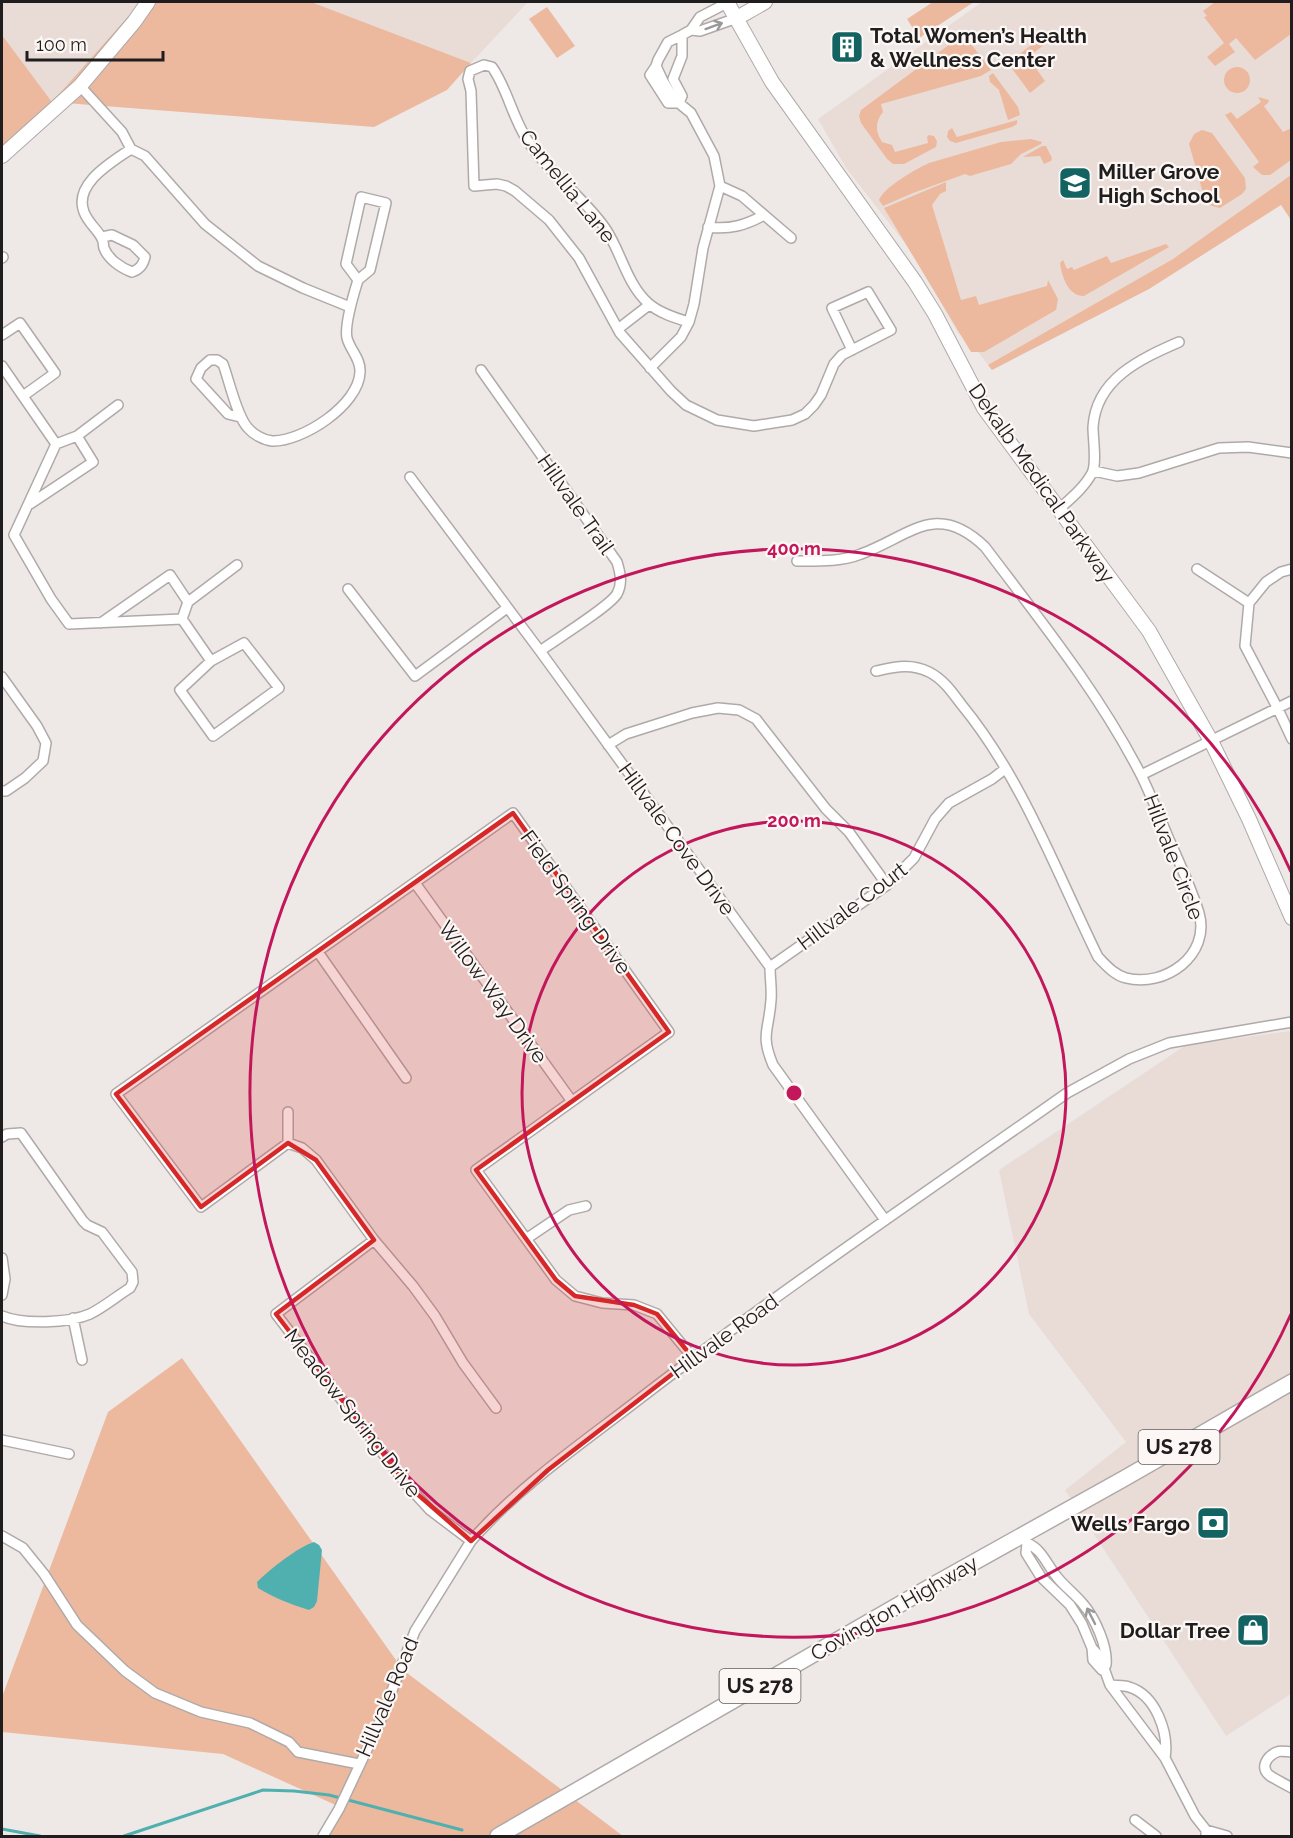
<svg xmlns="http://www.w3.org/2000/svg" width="1293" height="1838" font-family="Raleway,sans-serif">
  <rect width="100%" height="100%" fill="#eee9e7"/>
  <path fill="#e9dcd6" d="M 2,2 L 141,2 L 52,102 L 2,35 Z
    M 311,2 L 528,2 L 471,63 Z
    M 982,2 L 1291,2 L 1291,198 L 1149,289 L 992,370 L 978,352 L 958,333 L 911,251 L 846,168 L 818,119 Z
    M 1291,1031 L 1291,1694 L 1226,1736 L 1065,1490 L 1126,1442 L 1029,1314 L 999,1170 L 1186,1045 Z"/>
  <path fill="#ecb99f" d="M 141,2 L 311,2 L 471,63 L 447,90 L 374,127 L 52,102 L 2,148 L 2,35 L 52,102 Z
    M 933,2 L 974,2 L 919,38 L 907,19 Z
    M 1215,2 L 1291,2 L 1291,34 L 1255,60 L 1236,38 L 1229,44 L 1235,52 L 1215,66 L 1207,57 L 1224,43 L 1204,17 L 1207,16 L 1203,11 Z
    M 547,7 L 575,46 L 557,58 L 529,19 Z
    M 1039,39 L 1044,45 L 1028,57 L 1045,81 L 1030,93 L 1008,63 Z
    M 959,40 L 971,44 L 991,70 L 981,76 L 881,104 L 883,112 C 875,122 875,131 882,142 L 892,145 L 895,152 L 928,143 L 927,137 L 929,135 L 934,136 L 937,141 L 936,147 L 904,164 L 893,164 L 887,159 L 861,123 L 859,116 L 861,110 L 950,44 L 953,45 L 955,41 Z
    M1224 80a13 13 0 1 1 26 0a13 13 0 1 1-26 0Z
    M 993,73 L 1018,107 L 1020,115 L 1008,120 L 999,90 L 990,82 L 989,76 Z
    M 1258,97 L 1269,100 L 1268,103 L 1264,106 L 1283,132 L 1289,129 L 1291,131 L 1291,160 L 1270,175 L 1262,175 L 1253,167 L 1259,162 L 1225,115 L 1231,112 L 1237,119 L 1261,102 Z
    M 1017,120 L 1017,124 L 1012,127 L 956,143 L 950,141 L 947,137 L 948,131 L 952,128 L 957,137 Z
    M 1202,130 L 1212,133 L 1245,178 L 1246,189 L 1242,194 L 1220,208 L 1209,205 L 1205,200 L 1189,144 L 1194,134 Z
    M 1031,139 L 1042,142 L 1041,144 L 1021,154 L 1011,164 L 970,176 L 965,174 L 913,193 L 883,206 L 879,200 C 884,187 916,169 929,163 L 1001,142 Z
    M 1042,146 L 1046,146 L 1052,158 L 1051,161 L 1044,164 L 1040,156 L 1023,157 Z
    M 1291,175 L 1291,220 L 1281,205 L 1149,289 L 992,370 L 988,365 L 1173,259 Z
    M 946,182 L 946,191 L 940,194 L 932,205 L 961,300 L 976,296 L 979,305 L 1047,286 L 1048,280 L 1058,299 L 1056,310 L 984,352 L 971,352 L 884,208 Z
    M 1166,244 L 1169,247 L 1084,296 C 1068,296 1062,277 1060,263 L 1063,260 L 1067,269 L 1072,267 L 1074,270 L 1107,256 L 1111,263 Z
    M 182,1358 L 403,1670 L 623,1836 L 325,1836 L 340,1807 L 223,1754 L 2,1732 L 2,1697 L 108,1412 Z"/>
  <path fill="#50b0b0" d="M 314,1542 L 319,1545 L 322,1550 L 317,1601 L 314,1607 L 309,1610 C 290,1604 274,1598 258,1588 L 257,1582 C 270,1569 298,1547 314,1542 Z"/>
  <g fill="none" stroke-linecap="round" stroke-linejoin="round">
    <path stroke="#50b0b0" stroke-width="3" d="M 2,1829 L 40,1836
      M 124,1836 L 263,1790 L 294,1791 L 329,1795 L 462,1830"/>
    <g stroke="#afaaa8" stroke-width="12">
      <path id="minor" d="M 691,30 L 700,17 L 727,3
        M 656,66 L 650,75 L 668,103 L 679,103
        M 80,86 L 122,132 L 131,149 L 145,156 L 205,224 L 258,266 L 303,288 L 350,307
        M 679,103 L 682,96 L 673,79 L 682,56 L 682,35
        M 720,186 L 742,196 L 791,238
        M 708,227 C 730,230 746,225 764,215
        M 102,237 L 112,235 L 133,245 L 145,257 C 143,265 140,269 132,272 C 121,268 108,259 104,248 C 103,245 104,242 102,239 C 99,231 88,223 84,212 C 73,184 112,162 131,149
        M 2,258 L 3,257
        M 689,322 C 675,318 659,313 648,303 C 626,283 621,251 605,228 C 582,195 547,172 526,138 C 512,116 507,88 492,67 L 484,65 L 470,71 L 468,79 L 471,91 L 474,186 L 497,184 L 506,186 L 515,191 L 549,220 L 579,258 L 620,333 L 671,391 L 686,405 L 717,420 L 754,426 L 792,420 L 805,414 L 814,405 L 821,395 L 834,364 L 842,355 L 891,330 L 868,292 L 832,308 L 852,350
        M 618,329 L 649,305
        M 2,335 L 20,323 L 55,373 L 23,396
        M 2,366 L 56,444 L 14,535 L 51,599 L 69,624 L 182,619 L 211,661
        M 650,368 L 681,337 L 689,322 L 694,304 L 703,248 L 720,186 L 714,156 L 691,113 L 674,99 L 663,81 L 656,66 L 658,60 L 668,42 L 682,35 L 691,30 L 700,31 L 737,18
        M 481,370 L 617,562 C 620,572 623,583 617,594 C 609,607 555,640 540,651
        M 240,417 L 228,414 L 196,379 L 201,368 L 210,360 L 217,360 L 223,364 C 229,380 237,417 248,428 C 253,434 263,440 272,441 C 302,442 359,405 360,372 C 361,359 350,350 347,338 C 344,325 354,293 358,280 L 346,264 L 361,197 L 386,203 L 370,270 L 358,280
        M 77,436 L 118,405
        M 1094,471 L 1117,476 L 1139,473 L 1219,448 L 1248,447 L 1292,453
        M 410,477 L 540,651 L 770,967 C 770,978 772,990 771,1000 C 769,1031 760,1034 773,1065 L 885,1220
        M 30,504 L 93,462 L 77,436 L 56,444
        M 1058,510 C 1070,499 1084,488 1092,473 C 1097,464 1093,439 1093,427 C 1096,379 1140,359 1179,342
        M 797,561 C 817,561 841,562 861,554 C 910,536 936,500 985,547 C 1040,620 1099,693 1141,775 C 1151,795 1159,816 1168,837 C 1179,862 1191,887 1199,913 C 1211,955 1165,988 1126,978 C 1114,975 1106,965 1098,957 C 1056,871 1022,778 961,704 C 952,692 943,679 929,672 C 910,663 895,667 876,671
        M 1197,569 L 1249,603
        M 1292,569 L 1281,572 L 1266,582 L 1249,603 L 1245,646 L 1277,707 L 1292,739
        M 348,589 L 415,676 L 507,608
        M 188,602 L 237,565
        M 101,623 L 170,575 L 188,602 L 182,619
        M 244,643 L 279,688 L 213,736 L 180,690 L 211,661 Z
        M 2,677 L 37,726 L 46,743 L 43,761 L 25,778 L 6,791 L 2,791
        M 608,745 L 626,734 L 692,713 L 718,708 L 739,710 L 756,719 L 826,809 L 849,832 L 887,885
        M 1141,775 L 1292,701
        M 415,883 L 571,1100
        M 318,952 L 406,1078
        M 770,967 L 887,885 L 914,858 L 935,819 L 949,803 L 992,779 L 1005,769
        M 288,1112 L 288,1143 L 201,1207 L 116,1094 L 513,813 L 669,1032 L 476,1170 L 556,1280 L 575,1296 L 602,1303 L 634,1305 L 657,1314 L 693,1358
        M 2,1137 L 7,1134 L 21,1133 L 83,1221 L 87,1225 L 102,1232 L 132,1272 L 133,1282 L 130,1288 C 117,1296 104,1307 90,1314 C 69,1323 23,1325 2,1316
        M 288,1143 L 302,1148 L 316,1160 L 374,1240 L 413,1286 L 435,1316 L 463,1363 L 496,1408
        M 526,1239 L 569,1210 L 586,1206
        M 374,1240 L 276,1314 L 407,1485 L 430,1510 L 471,1541
        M 2,1258 L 5,1279 L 2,1295
        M 73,1318 L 82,1360
        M 2,1440 L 69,1454
        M 2,1536 L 23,1548 L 44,1574 L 77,1625 L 125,1671 L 155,1693 L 201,1712 L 250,1723 L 289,1742 L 298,1752 L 359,1764
        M 1022,1536 L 1027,1543 L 1026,1553 L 1041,1577 L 1070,1605 L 1082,1624 L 1092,1648 L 1093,1660 L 1102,1670
        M 1027,1543 C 1042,1549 1047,1565 1057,1577 C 1065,1587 1075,1594 1083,1604 C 1095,1618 1108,1647 1106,1665
        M 1092,1648 L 1100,1657 L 1110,1685 L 1165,1758 L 1195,1816 L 1206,1830 L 1206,1836
        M 1110,1685 C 1116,1686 1123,1685 1129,1687 C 1156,1695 1169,1733 1165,1758
        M 1292,1752 C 1287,1752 1281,1750 1277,1752 C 1267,1756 1260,1767 1269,1775 C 1276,1780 1285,1784 1292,1788
        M 1135,1820 L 1156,1836
        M 1206,1830 L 1227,1836
        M 323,1836 L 339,1809 L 379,1724 L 415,1631 L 471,1541 C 520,1485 584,1442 642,1397 C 780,1291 925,1193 1067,1093 L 1129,1059 L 1169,1043 L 1292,1022"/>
    </g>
    <g stroke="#afaaa8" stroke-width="16">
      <path id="secondary" d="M 727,2 L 772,82 L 915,282 L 935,314 L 984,408 L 1149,631 L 1211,741 L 1249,819 L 1292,918
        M 737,18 L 765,2
        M 2,156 L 80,86 L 134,22 L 148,2"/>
    </g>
    <g stroke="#afaaa8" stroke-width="18">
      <path id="primary" d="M 498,1836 L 935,1584 L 1125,1478 L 1292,1382"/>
    </g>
    <use href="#minor" stroke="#fff" stroke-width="9"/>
    <use href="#secondary" stroke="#fff" stroke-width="14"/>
    <use href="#primary" stroke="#fff" stroke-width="15"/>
  </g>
  <defs><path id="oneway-shaft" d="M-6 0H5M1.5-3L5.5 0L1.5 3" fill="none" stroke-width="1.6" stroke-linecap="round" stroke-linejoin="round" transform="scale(1.5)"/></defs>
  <g stroke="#9a9999">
    <use href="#oneway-shaft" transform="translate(714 26) rotate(-20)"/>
    <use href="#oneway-shaft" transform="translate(1091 1616) rotate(-117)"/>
  </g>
  <path fill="#d62828" fill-opacity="0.2" stroke="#d62828" stroke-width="4.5" stroke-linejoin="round" d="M 513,813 L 669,1032 L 476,1170 L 556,1280 L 575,1296 L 634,1305 L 657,1314 L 693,1358 L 548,1470 L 471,1541 L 407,1485 L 276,1314 L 374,1240 L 316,1160 L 288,1143 L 201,1207 L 116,1094 Z"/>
  <g fill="none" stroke="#c2185b" stroke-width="3">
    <circle cx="794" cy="1093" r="272"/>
    <path d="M1291 1314A544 544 0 1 1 1291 872"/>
  </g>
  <defs>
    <g id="building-square" transform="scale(1.725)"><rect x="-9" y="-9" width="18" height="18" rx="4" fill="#136363" stroke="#fcf7f4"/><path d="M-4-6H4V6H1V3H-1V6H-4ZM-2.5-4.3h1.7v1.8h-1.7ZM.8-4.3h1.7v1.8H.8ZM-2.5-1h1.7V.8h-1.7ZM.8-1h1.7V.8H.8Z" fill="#fff"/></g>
    <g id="school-square" transform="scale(1.725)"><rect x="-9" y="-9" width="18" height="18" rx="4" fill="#136363" stroke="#fcf7f4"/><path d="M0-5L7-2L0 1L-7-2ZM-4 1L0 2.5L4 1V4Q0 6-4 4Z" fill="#fff"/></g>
    <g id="bank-square" transform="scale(1.725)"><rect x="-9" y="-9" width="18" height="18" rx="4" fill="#136363" stroke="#fcf7f4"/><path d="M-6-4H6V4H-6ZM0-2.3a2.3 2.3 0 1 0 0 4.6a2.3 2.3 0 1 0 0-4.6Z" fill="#fff"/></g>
    <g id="shop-square" transform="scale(1.725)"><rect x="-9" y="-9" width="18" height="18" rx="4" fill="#136363" stroke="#fcf7f4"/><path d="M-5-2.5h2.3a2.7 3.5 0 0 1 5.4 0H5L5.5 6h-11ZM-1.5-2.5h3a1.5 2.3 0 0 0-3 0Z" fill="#fff"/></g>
  </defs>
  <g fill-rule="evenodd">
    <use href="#building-square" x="847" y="47"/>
    <use href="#school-square" x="1075" y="183"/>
    <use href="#bank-square" x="1213" y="1523"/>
    <use href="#shop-square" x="1253" y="1630"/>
  </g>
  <g text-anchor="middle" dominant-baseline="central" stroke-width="4.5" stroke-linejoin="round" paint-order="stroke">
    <g fill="#fcf7f4" stroke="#615e5e" stroke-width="1.5">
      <rect x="1138.5" y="1430" width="81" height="34" rx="4.5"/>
      <rect x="719.5" y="1669" width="81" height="34" rx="4.5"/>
    </g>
    <g font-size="20" font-weight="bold" fill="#1f1d1d">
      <text x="1179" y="1447">US 278</text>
      <text x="760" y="1686">US 278</text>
    </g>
    <g font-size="21" font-weight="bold" fill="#1f1d1d" stroke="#fcf7f4" text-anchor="start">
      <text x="870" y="35">Total Women’s Health<tspan x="870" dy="24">&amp; Wellness Center</tspan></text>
      <text x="1098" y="171">Miller Grove<tspan x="1098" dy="24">High School</tspan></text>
      <text x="1190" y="1523" text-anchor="end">Wells Fargo</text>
      <text x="1230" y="1630" text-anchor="end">Dollar Tree</text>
    </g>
    <g font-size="21" fill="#1f1d1d" stroke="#fcf7f4">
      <text transform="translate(568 186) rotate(51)">Camellia Lane</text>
      <text transform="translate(1042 483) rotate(55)">Dekalb Medical Parkway</text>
      <text transform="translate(576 504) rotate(55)">Hillvale Trail</text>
      <text transform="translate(677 839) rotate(54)">Hillvale Cove Drive</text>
      <text transform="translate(1174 857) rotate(69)">Hillvale Circle</text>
      <text transform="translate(576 902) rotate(54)">Field Spring Drive</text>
      <text transform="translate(852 906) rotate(-37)">Hillvale Court</text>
      <text transform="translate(493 992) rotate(54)">Willow Way Drive</text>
      <text transform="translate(724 1336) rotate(-36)">Hillvale Road</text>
      <text transform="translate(353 1413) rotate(52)">Meadow Spring Drive</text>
      <text transform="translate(894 1608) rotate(-30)">Covington Highway</text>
      <text transform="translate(387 1697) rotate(-67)">Hillvale Road</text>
    </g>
  </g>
  <circle cx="794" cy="1093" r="9" fill="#c2185b" stroke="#fcf7f4" stroke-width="3"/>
  <g font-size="18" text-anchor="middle" font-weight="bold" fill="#c2185b" stroke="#fcf7f4" stroke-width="4.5" stroke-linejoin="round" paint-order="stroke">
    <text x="794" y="555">400 m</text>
    <text x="794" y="827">200 m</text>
  </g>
  <rect width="1293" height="1838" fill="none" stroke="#1f1d1d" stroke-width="6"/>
  <path d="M27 51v9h136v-9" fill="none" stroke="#1f1d1d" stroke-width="3"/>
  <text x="36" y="51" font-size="18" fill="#1f1d1d" stroke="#fcf7f4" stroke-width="4.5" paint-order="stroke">100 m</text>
</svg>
